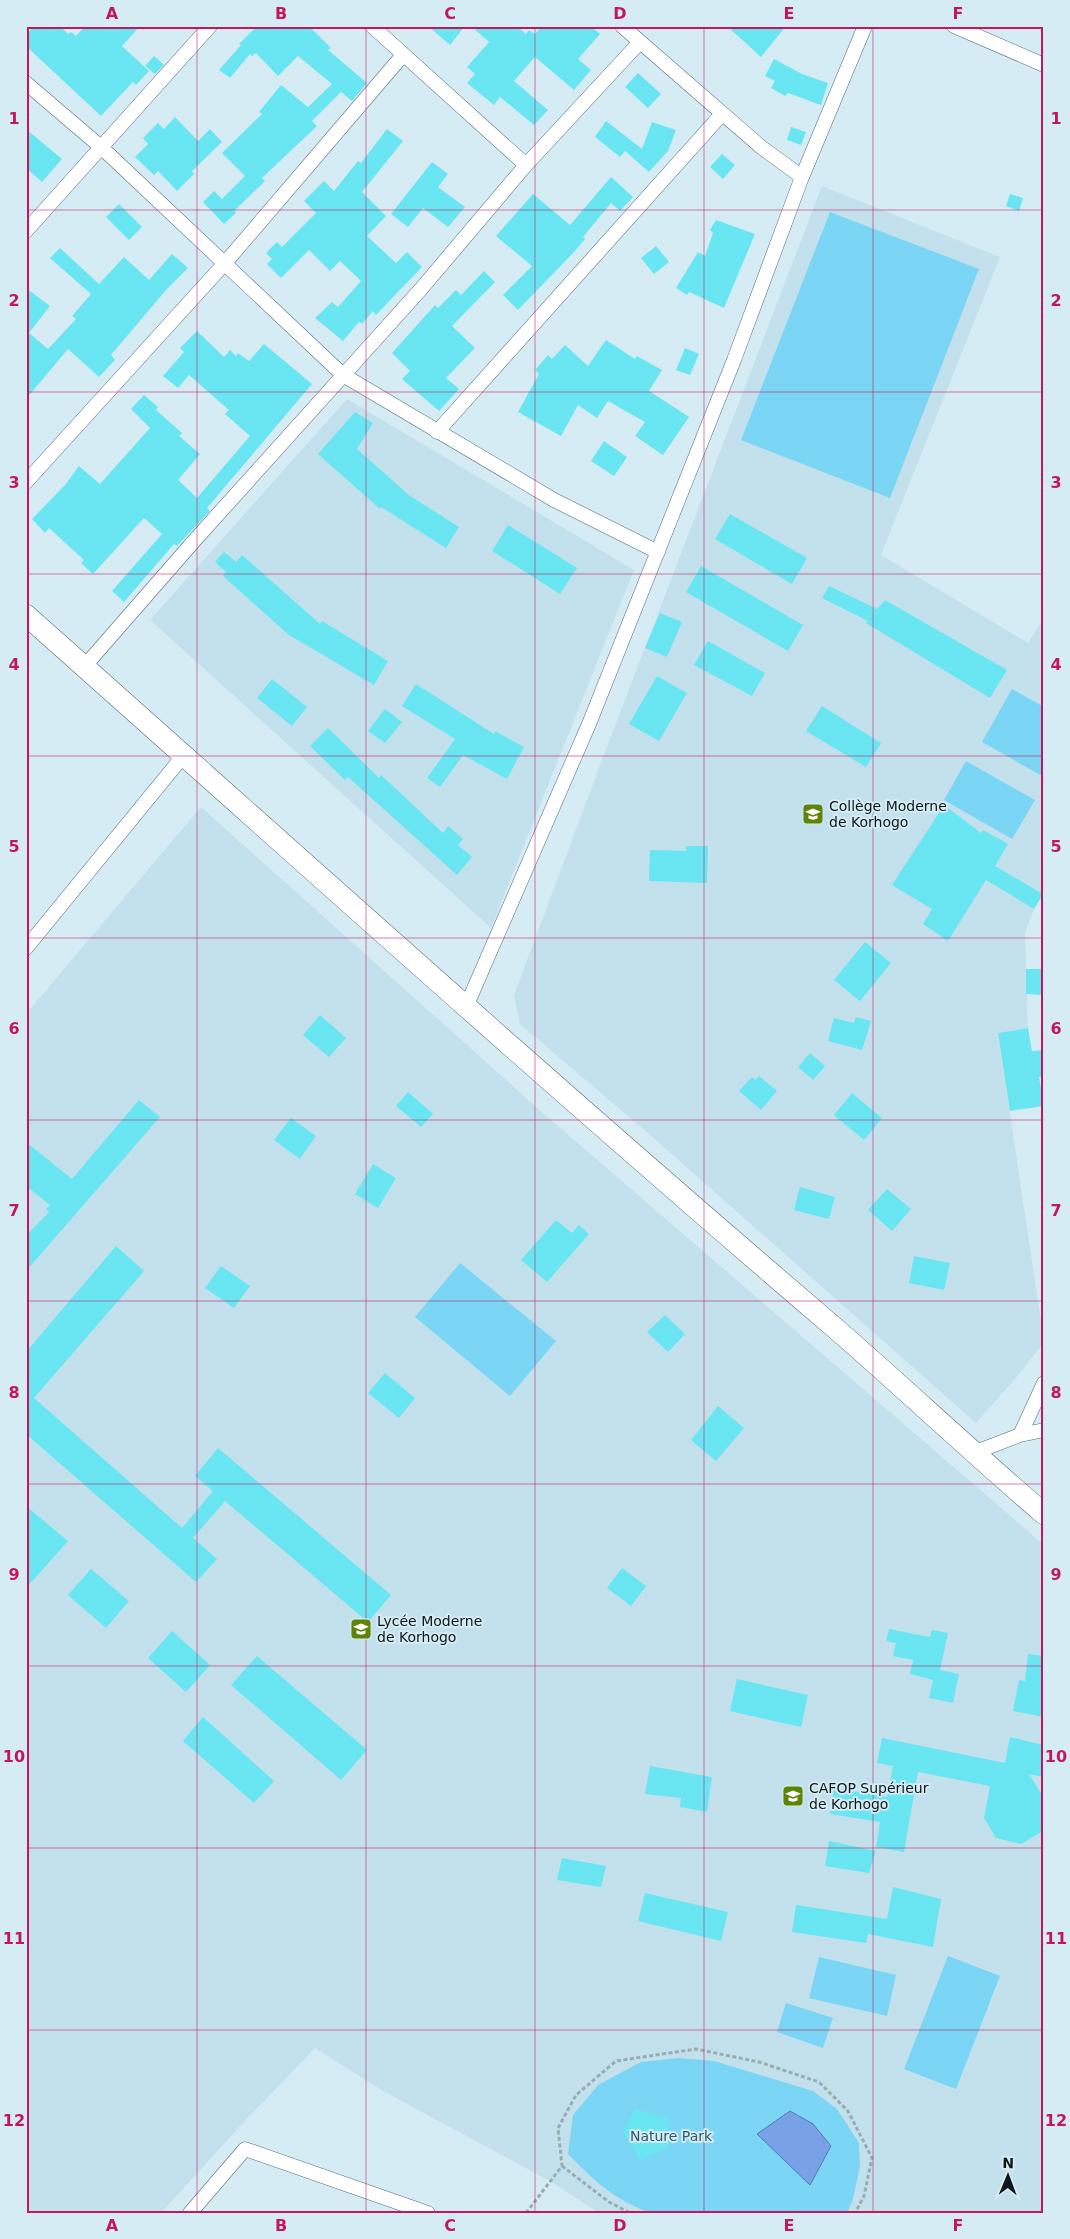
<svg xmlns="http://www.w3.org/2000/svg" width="1070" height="2239" font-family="'DejaVu Sans',sans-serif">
  <rect width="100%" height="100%" fill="#d5ecf4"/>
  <path fill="#c2e1ed" d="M 822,186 L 1000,257 L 881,555 L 1028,643 L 1044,618 L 1044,892 L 1034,909 L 1025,933 L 1028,1028 L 998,1033 L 1044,1342 L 1015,1379 L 976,1423 L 649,1134 L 520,1024 L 514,995 L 611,736 Z
    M 347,399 L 634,570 L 491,928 L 150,620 Z
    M 201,807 L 544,1114 L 1044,1545 L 1044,2213 L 599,2213 L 550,2181 L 383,2091 L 315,2048 L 242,2124 L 161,2213 L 26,2213 L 26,1014 Z"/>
  <path fill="#7bd5f4" d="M 830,212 L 979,269 L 890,498 L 741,440 Z
    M 1012,689 L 1044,707 L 1044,777 L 982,742 Z
    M 966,761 L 1035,800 L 1012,839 L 944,800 Z
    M 460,1263 L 556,1341 L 510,1396 L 415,1317 Z
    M 948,1956 L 1000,1976 L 956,2089 L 904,2069 Z
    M 819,1957 L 896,1975 L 887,2016 L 809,1998 Z
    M 786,2003 L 833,2018 L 823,2048 L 777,2032 Z
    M 678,2058 L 714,2061 L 813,2091 L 837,2109 L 859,2143 L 860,2166 L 853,2199 L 847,2213 L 651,2213 C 616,2201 593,2180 568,2154 L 573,2115 L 598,2085 L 641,2062 Z"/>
  <path fill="#78a1e6" stroke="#5878a9" d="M 790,2111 L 813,2124 L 831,2146 L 810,2185 L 757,2134 Z"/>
  <path fill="#69e6f2" d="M 34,26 L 60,26 L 68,34 L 71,32 L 76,36 L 85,26 L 140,26 L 122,46 L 149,71 L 136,85 L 133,82 L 101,116 L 26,46 L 26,35 Z
    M 257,26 L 309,26 L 331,48 L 328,50 L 367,83 L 352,101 L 341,92 L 312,121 L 317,126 L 262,178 L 265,181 L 234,211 L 236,213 L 224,224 L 203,202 L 214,191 L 222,199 L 245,176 L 222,153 L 262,114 L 259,112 L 281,85 L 308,107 L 332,84 L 298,56 L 278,76 L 256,53 L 252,56 L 250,54 L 230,78 L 219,70 L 241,45 L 239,44 Z
    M 428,26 L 465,26 L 450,45 Z
    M 471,26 L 517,26 L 526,34 L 529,30 L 535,34 L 542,26 L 591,26 L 600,34 L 578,59 L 591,70 L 574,90 L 535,57 L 514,81 L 548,110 L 534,125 L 500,97 L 494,105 L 467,83 L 475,74 L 467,67 L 489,42 Z
    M 727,26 L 786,26 L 761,57 Z
    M 154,56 L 164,65 L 155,74 L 145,66 Z
    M 774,59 L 802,74 L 828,83 L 821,105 L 788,93 L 785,96 L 771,88 L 775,81 L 765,76 Z
    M 638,73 L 661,94 L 648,108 L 625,87 Z
    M 175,117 L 198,141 L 210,129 L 222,142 L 192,171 L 194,174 L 177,191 L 158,171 L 154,175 L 135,157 L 148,144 L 143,138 L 158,123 L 164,129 Z
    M 606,121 L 642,149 L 652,122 L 676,130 L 668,151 L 649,172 L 625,151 L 620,157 L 595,137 Z
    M 791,127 L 806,132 L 801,145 L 787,140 Z
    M 26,129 L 62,159 L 42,182 L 26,168 Z
    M 387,129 L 403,141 L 362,192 L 386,216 L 367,236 L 396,263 L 407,252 L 422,267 L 376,315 L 373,311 L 362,324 L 359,322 L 343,341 L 315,318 L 332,302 L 338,307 L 361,281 L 340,261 L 330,271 L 309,250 L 281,278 L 267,264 L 272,259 L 266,253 L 277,242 L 282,247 L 316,213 L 304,201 L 324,181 L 334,191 L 358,161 L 361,163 Z
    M 722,154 L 735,165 L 723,179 L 710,167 Z
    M 432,162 L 448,174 L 438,187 L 465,207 L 448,227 L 423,208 L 408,227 L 391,214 Z
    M 611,177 L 633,197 L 620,211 L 611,203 L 583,237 L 585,239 L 574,252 L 518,310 L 503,295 L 532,266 L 496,236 L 533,194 L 570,225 Z
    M 1010,194 L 1023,198 L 1019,211 L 1006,206 Z
    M 119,204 L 142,227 L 129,240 L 106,217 Z
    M 716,220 L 755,234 L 724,308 L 689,292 L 687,295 L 676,288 L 698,252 L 705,256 L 713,233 L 710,230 Z
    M 656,246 L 669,262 L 654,274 L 641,258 Z
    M 60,248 L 99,284 L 124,257 L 149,280 L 172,254 L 188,268 L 166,290 L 111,355 L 115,360 L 99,377 L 68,349 L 26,399 L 26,288 L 50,306 L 29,333 L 48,349 L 76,319 L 72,316 L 91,294 L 50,258 Z
    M 484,271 L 495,282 L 452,326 L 475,348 L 446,378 L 459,389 L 439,411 L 402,379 L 410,371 L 392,353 L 435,305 L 438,308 L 456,290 L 461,295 Z
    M 197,331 L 224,357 L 230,350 L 236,356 L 238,353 L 249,361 L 264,344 L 312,384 L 207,508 L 210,511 L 177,546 L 174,544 L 124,602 L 112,591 L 162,534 L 144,518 L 93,574 L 81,563 L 84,560 L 49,528 L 45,533 L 32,519 L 65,485 L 79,466 L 100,484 L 150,428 L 131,409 L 144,395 L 158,407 L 156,410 L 182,433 L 179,436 L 200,454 L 178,480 L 197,498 L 250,436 L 225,414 L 229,410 L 189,375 L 178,388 L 163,376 L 184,352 L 180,348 Z
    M 606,340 L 635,359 L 637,356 L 662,370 L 649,391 L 689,417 L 663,455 L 635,436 L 645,422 L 608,401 L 597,418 L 578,405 L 561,436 L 518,412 L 539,374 L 535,370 L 548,355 L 552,359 L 565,345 L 588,366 Z
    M 685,348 L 699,354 L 690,375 L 676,370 Z
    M 355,412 L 373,423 L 357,449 L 410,496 L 459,527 L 446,548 L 381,507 L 380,509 L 318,454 Z
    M 604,441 L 627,457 L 614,476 L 591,461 Z
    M 730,514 L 807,558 L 792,584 L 715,539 Z
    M 508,525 L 577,568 L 560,594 L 492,551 Z
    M 224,552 L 236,562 L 242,555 L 320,624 L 322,621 L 388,661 L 374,685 L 289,635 L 223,576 L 226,572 L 215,562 Z
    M 701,566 L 803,625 L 788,651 L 686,592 Z
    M 829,586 L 877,609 L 885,600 L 1007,670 L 990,698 L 866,623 L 868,621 L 822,598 Z
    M 660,613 L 682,622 L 667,657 L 645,648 Z
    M 708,641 L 765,673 L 752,696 L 694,665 Z
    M 657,676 L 687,693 L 659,741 L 629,724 Z
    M 272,679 L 307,707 L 292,726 L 257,698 Z
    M 416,684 L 494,734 L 495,731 L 524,747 L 507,779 L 463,755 L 440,787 L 427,778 L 455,739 L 402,706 Z
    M 822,706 L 881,743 L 866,767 L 806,731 Z
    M 385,709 L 402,722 L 385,743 L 368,731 Z
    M 328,728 L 379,778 L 381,775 L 443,833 L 448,826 L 463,839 L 458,845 L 472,857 L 457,875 L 348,777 L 345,780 L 310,746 Z
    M 944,805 L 981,833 L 983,830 L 1008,844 L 995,866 L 1043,894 L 1034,909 L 986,880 L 948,941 L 923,924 L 932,909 L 892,885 Z
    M 686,846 L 708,846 L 707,883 L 649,881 L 650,850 L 686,851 Z
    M 865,942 L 891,963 L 860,1001 L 834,980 Z
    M 1026,969 L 1044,969 L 1044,995 L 1026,994 Z
    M 320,1015 L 346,1038 L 329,1057 L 303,1035 Z
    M 856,1017 L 871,1021 L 862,1050 L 828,1041 L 834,1018 L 854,1023 Z
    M 1028,1028 L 1032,1051 L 1044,1050 L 1044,1076 L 1039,1077 L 1044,1106 L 1010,1111 L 998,1033 Z
    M 810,1053 L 825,1066 L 813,1080 L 798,1067 Z
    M 759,1076 L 777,1091 L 761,1110 L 739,1091 L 752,1077 L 755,1080 Z
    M 408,1092 L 433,1114 L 421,1127 L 396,1106 Z
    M 852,1093 L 882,1118 L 864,1140 L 834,1115 Z
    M 139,1100 L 160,1117 L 26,1271 L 26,1236 L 49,1212 L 46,1209 L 50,1205 L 26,1186 L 26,1142 L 72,1179 Z
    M 291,1118 L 316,1136 L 300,1159 L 274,1140 Z
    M 373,1164 L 396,1178 L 378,1208 L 355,1194 Z
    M 800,1187 L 835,1197 L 829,1219 L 794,1210 Z
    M 887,1189 L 911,1209 L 892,1231 L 868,1210 Z
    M 556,1220 L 572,1233 L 579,1225 L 589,1234 L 547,1282 L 521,1260 Z
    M 116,1246 L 144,1271 L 34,1398 L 182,1528 L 213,1491 L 195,1476 L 218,1448 L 391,1595 L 368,1622 L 225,1501 L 193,1538 L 217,1559 L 196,1582 L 26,1434 L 26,1352 Z
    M 914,1256 L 950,1263 L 944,1290 L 909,1283 Z
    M 221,1266 L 250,1286 L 234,1308 L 205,1288 Z
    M 665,1315 L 685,1334 L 668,1352 L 647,1332 Z
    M 385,1373 L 415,1398 L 399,1418 L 368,1393 Z
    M 718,1406 L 744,1428 L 716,1461 L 691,1440 Z
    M 26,1506 L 68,1541 L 26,1588 Z
    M 622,1568 L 646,1586 L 631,1606 L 607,1588 Z
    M 91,1569 L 129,1601 L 106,1628 L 68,1595 Z
    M 889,1629 L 930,1637 L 932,1630 L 948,1633 L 940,1670 L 959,1674 L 953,1703 L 929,1698 L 933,1680 L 910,1674 L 913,1660 L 893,1656 L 896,1643 L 886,1641 Z
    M 172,1631 L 210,1665 L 186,1692 L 148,1658 Z
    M 1028,1654 L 1044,1656 L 1042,1684 L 1044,1684 L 1044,1717 L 1013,1711 L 1019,1680 L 1025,1681 Z
    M 257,1656 L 367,1750 L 341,1780 L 231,1685 Z
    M 737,1679 L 808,1695 L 801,1727 L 730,1711 Z
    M 203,1717 L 274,1781 L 254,1803 L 183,1741 Z
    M 1010,1737 L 1044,1745 L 1044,1777 L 1029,1774 L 1044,1798 L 1044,1827 L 1043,1831 L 1021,1844 L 996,1838 L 984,1818 L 990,1786 L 918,1772 L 904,1852 L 876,1847 L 880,1822 L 830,1814 L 834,1788 L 887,1797 L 893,1766 L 877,1763 L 882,1738 L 1005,1763 Z
    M 650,1766 L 712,1777 L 707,1812 L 680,1807 L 681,1798 L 645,1794 Z
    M 829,1841 L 876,1851 L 869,1873 L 825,1866 Z
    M 562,1858 L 606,1866 L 601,1887 L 557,1880 Z
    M 893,1887 L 941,1899 L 933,1947 L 868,1934 L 866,1943 L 792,1932 L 796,1905 L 887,1919 Z
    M 645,1893 L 728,1912 L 721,1941 L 638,1921 Z
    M 635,2109 L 668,2118 L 669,2148 L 640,2160 L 623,2132 Z"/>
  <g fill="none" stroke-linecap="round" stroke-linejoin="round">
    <g stroke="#566a71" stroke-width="15">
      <path id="street" d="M 372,26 L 526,165
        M 622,26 L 761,147 L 802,177
        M 954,26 L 1044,65
        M 26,83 L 101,147 L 343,375 L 554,500 L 658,552
        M 26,231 L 210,26
        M 437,432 L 722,114
        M 26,482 L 225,263 L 403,55
        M 84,667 L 194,541 L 421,289 L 526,165 L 640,42
        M 26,948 L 184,755
        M 466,1007 L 589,724 L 734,360 L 802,177 L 865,26
        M 1020,1435 L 1044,1383
        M 973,1453 L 1020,1435 L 1044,1430
        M 190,2213 L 245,2149 L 428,2213"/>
    </g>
    <g stroke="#566a71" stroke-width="22">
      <path id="primary" d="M 26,615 C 295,854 562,1095 835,1328 C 905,1389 973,1453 1044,1514"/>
    </g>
    <path stroke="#99acb2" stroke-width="3" stroke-dasharray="4 2.5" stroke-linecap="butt" d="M 562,2166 L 609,2202 L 630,2213
      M 526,2213 L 562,2166 L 558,2128 L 576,2095 L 616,2061 L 696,2049 L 759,2062 L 819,2082 L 848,2111 L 872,2158 L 864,2196 L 855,2213"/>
    <use href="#street" stroke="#fff" stroke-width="14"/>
    <use href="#primary" stroke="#fff" stroke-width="21"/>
  </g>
  <path fill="none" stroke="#c2185b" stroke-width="1" stroke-opacity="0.55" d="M 197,26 L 197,2213M 366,26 L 366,2213M 535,26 L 535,2213M 704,26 L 704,2213M 873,26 L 873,2213M 26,210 L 1044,210M 26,392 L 1044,392M 26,574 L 1044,574M 26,756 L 1044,756M 26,938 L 1044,938M 26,1120 L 1044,1120M 26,1301 L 1044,1301M 26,1484 L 1044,1484M 26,1666 L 1044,1666M 26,1848 L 1044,1848M 26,2030 L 1044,2030"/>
  <defs>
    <g id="school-square" transform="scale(1.125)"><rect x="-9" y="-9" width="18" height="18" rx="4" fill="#5e8406" stroke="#d5ecf4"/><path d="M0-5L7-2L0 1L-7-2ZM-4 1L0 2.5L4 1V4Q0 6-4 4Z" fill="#fff"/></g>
    <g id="university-square" transform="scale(1.125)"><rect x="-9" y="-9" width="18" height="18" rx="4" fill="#5e8406" stroke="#d5ecf4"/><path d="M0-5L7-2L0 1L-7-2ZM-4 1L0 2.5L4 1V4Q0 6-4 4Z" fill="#fff"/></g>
  </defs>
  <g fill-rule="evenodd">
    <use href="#school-square" x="813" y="814"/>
    <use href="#school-square" x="361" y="1629"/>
    <use href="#university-square" x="793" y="1796"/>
  </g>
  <g text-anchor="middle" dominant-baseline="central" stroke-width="4" stroke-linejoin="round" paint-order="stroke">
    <g font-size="14" fill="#0f171a" stroke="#d5ecf4" text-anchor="start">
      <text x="829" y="806">Collège Moderne<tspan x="829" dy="16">de Korhogo</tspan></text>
      <text x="377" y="1621">Lycée Moderne<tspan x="377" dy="16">de Korhogo</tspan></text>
      <text x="809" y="1788">CAFOP Supérieur<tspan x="809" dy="16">de Korhogo</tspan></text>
    </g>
    <g font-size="14" fill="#2d5b6b" stroke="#d5ecf4">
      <text x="671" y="2136">Nature Park</text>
    </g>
  </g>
  <rect width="1070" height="2239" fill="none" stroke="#d5ecf4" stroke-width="55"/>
  <g transform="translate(1008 2176) rotate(1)" stroke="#d5ecf4" stroke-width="4" paint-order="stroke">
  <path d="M0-4L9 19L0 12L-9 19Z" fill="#0f171a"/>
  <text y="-8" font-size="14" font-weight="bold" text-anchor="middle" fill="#0f171a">N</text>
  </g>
  <rect x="28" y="28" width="1014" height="2184" fill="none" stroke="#c2185b" stroke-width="2"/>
  <g font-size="16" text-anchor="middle" font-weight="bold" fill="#c2185b">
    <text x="112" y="19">A</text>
    <text x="281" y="19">B</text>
    <text x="450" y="19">C</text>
    <text x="620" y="19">D</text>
    <text x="789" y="19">E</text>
    <text x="958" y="19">F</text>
    <text x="14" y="124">1</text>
    <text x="1056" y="124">1</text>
    <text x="14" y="306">2</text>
    <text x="1056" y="306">2</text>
    <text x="14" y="488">3</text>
    <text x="1056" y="488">3</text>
    <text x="14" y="670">4</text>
    <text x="1056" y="670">4</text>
    <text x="14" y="852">5</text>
    <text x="1056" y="852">5</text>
    <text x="14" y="1034">6</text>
    <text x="1056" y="1034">6</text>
    <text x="14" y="1216">7</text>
    <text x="1056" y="1216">7</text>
    <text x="14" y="1398">8</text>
    <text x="1056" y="1398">8</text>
    <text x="14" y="1580">9</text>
    <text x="1056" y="1580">9</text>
    <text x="14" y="1762">10</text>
    <text x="1056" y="1762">10</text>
    <text x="14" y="1944">11</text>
    <text x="1056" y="1944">11</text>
    <text x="14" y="2126">12</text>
    <text x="1056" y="2126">12</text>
    <text x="112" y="2231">A</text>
    <text x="281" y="2231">B</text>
    <text x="450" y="2231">C</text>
    <text x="620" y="2231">D</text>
    <text x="789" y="2231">E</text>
    <text x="958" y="2231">F</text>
  </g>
</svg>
